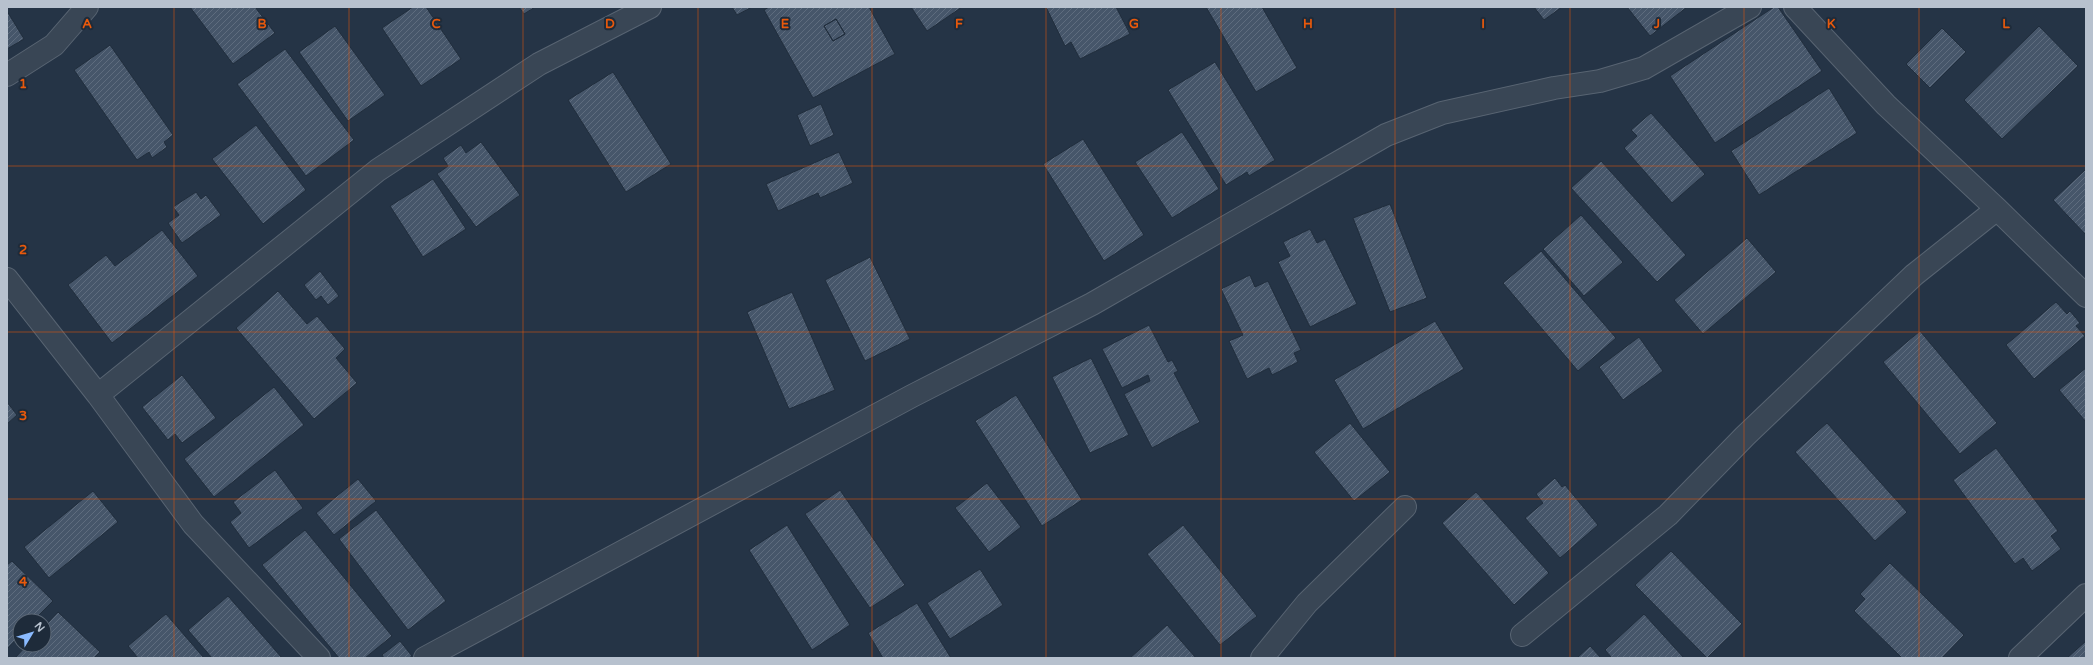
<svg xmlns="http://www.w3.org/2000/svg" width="2093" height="665" font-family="'Varela Round',sans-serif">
  <defs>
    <pattern id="building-hatch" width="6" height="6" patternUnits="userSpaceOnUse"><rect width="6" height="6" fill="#46566a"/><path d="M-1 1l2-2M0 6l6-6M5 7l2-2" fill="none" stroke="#5e6c7e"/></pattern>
  </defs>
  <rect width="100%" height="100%" fill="#253446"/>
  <path fill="url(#building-hatch)" stroke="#202d3c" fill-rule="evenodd" d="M 190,7 L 255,7 L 275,33 L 233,64 Z
    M 413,7 L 426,7 L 461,59 L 421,86 L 382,28 Z
    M 519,7 L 535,7 L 524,14 Z
    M 732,7 L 752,7 L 737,15 Z
    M 769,7 L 869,7 L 895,54 L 813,98 L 764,10 ZM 836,19 L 845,34 L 833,41 L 824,26 Z
    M 911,7 L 962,7 L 927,31 Z
    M 1046,7 L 1116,7 L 1130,34 L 1080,59 L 1071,42 L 1065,46 Z
    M 1206,7 L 1262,7 L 1297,68 L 1256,92 Z
    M 1534,7 L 1562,7 L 1544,20 Z
    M 1627,7 L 1687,7 L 1650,36 Z
    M 1774,7 L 1778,7 L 1822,71 L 1715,143 L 1670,76 Z
    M 7,11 L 24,39 L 7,49 Z
    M 836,19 L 845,34 L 833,41 L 824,26 Z
    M 335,26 L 385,95 L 348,121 L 299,52 Z
    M 2039,26 L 2078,66 L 2002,139 L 1964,100 Z
    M 1942,28 L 1966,52 L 1930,88 L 1906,64 Z
    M 110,45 L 173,135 L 164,142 L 167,147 L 152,158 L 149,152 L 137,160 L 74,70 Z
    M 285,49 L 354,140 L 306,176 L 237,84 Z
    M 1215,62 L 1275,160 L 1249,176 L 1247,172 L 1226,185 L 1168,90 Z
    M 613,72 L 671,164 L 626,192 L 568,100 Z
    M 1829,88 L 1857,133 L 1759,195 L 1731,151 Z
    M 821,104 L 834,135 L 810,146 L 797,115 Z
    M 1651,113 L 1705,174 L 1672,203 L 1624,148 L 1637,136 L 1631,130 Z
    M 256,125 L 306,190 L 263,224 L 212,159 Z
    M 1182,132 L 1219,189 L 1172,218 L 1135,162 Z
    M 1083,139 L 1144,235 L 1104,261 L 1043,164 Z
    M 481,142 L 520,195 L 476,227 L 437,174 L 448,166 L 443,158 L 461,145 L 466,153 Z
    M 839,152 L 853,183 L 820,198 L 818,193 L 778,211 L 766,184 Z
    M 1601,161 L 1686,255 L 1657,282 L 1571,188 Z
    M 2086,169 L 2086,235 L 2053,200 Z
    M 433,179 L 466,229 L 423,257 L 390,206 Z
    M 196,192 L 201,199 L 206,195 L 221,215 L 182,243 L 168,223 L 179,215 L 173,207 Z
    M 1390,204 L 1427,298 L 1390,312 L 1353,218 Z
    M 1581,215 L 1623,262 L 1584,296 L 1543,249 Z
    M 1310,229 L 1317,243 L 1325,239 L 1357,304 L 1310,327 L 1278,262 L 1290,256 L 1283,242 Z
    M 162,230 L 198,276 L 112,343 L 68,285 L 106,255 L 115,266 Z
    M 1747,238 L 1776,272 L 1703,334 L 1674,300 Z
    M 1541,251 L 1616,338 L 1578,371 L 1503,283 Z
    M 870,257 L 910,339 L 865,361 L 825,280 Z
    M 320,271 L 339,296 L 328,305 L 321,296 L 316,300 L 304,285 Z
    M 1250,275 L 1255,287 L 1268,281 L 1301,350 L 1294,353 L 1298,362 L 1272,375 L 1269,368 L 1247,379 L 1229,341 L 1243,335 L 1221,289 Z
    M 278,291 L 307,324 L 317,316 L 345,349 L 336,358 L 357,383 L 314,419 L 236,328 Z
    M 792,292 L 835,390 L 789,409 L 747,312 Z
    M 2056,302 L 2067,314 L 2070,311 L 2080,323 L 2076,326 L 2085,336 L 2034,379 L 2006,345 Z
    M 1435,321 L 1464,369 L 1363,429 L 1334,380 Z
    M 1149,325 L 1168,362 L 1172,360 L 1178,371 L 1174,373 L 1200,422 L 1152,448 L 1124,394 L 1150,381 L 1148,375 L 1122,388 L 1102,349 Z
    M 1920,331 L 1997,423 L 1960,454 L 1883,362 Z
    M 1639,337 L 1663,371 L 1623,400 L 1599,367 Z
    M 1091,358 L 1129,435 L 1090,453 L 1052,377 Z
    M 2086,368 L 2086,422 L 2059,390 Z
    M 182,375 L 216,418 L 182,443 L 175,434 L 168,440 L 142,407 Z
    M 274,387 L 304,425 L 214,497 L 184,459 Z
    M 1016,395 L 1082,500 L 1042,526 L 975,421 Z
    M 7,402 L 17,415 L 7,424 Z
    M 1350,423 L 1390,472 L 1354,501 L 1314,452 Z
    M 1827,423 L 1907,512 L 1875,541 L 1795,452 Z
    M 1996,448 L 2058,531 L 2051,536 L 2061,549 L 2032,571 L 2023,558 L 2015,564 L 1953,480 Z
    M 275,470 L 303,508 L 249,548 L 230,522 L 241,513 L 233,502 Z
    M 1555,478 L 1562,487 L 1565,485 L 1598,525 L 1560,558 L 1525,518 L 1543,503 L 1536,494 Z
    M 358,479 L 376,501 L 334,535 L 316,513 Z
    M 987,483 L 1021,527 L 989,552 L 955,508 Z
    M 840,490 L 905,585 L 870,608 L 805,514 Z
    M 93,491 L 118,522 L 49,578 L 24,547 Z
    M 1476,492 L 1549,573 L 1514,605 L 1442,523 Z
    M 376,510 L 446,601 L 408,630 L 339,539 Z
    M 787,525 L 850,625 L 812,650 L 749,550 Z
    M 1183,525 L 1257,616 L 1220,645 L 1147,554 Z
    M 305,530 L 392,636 L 365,658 L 339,658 L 262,565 Z
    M 1671,551 L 1742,624 L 1707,658 L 1635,585 Z
    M 12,561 L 53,601 L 33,621 L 20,621 L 20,635 L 7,649 L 7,565 Z
    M 1890,563 L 1964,635 L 1942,658 L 1902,658 L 1854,611 L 1865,599 L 1860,594 Z
    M 980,569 L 1003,605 L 950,639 L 927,603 Z
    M 228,596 L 282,658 L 212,658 L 188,630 Z
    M 917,603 L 951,658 L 883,658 L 868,633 Z
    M 58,612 L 100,652 L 94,658 L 15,658 L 27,645 L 44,645 L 44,627 Z
    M 166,614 L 204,658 L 138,658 L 128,646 Z
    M 1644,614 L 1684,658 L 1612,658 L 1605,650 Z
    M 1167,625 L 1196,658 L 1130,658 Z
    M 400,641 L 412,656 L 409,658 L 384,658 L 382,655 Z
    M 2086,641 L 2086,658 L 2067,658 Z
    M 1590,646 L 1601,658 L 1577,658 Z"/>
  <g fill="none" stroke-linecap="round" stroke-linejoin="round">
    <g stroke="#586472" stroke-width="24">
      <path id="minor" d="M 1795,7 L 1886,105 L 1997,209 L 2086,296
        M 7,75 L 54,45 L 87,7
        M 7,279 L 98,395 L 193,524 L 319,658
        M 98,395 L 378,170 L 539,64 L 650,7
        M 1522,635 L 1668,515 L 1745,436 L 1914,275 L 1997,209
        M 425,658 L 912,396 L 1092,304 L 1386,135 L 1442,113 L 1554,88 L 1600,81 L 1644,68 L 1750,7
        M 1262,658 L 1307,603 L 1405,507
        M 2020,658 L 2086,595"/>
    </g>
    <use href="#minor" stroke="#394655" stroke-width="22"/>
  </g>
  <path fill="none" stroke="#e8590c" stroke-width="1" stroke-opacity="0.55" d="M 174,7 L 174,658M 349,7 L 349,658M 523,7 L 523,658M 698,7 L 698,658M 872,7 L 872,658M 1046,7 L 1046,658M 1221,7 L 1221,658M 1395,7 L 1395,658M 1570,7 L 1570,658M 1744,7 L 1744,658M 1919,7 L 1919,658M 7,166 L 2086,166M 7,332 L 2086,332M 7,499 L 2086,499"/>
  <g font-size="13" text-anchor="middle" font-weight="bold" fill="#e8590c" stroke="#1e2b3a" stroke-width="4" stroke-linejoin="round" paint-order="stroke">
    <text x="87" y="28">A</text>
    <text x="262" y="28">B</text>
    <text x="436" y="28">C</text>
    <text x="610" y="28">D</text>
    <text x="785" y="28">E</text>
    <text x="959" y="28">F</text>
    <text x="1134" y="28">G</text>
    <text x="1308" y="28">H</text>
    <text x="1483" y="28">I</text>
    <text x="1657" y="28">J</text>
    <text x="1831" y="28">K</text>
    <text x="2006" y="28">L</text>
    <text x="23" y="88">1</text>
    <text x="23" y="254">2</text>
    <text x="23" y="420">3</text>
    <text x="23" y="586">4</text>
  </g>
  <rect width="2093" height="665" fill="none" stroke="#b7c1ce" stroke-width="16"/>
  <g transform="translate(32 633) rotate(52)"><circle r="19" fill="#1e2b3a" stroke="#5b6775"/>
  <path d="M0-3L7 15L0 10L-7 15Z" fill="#8bbbff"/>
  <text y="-6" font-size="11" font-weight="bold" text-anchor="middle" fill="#b7c1ce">N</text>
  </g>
</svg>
